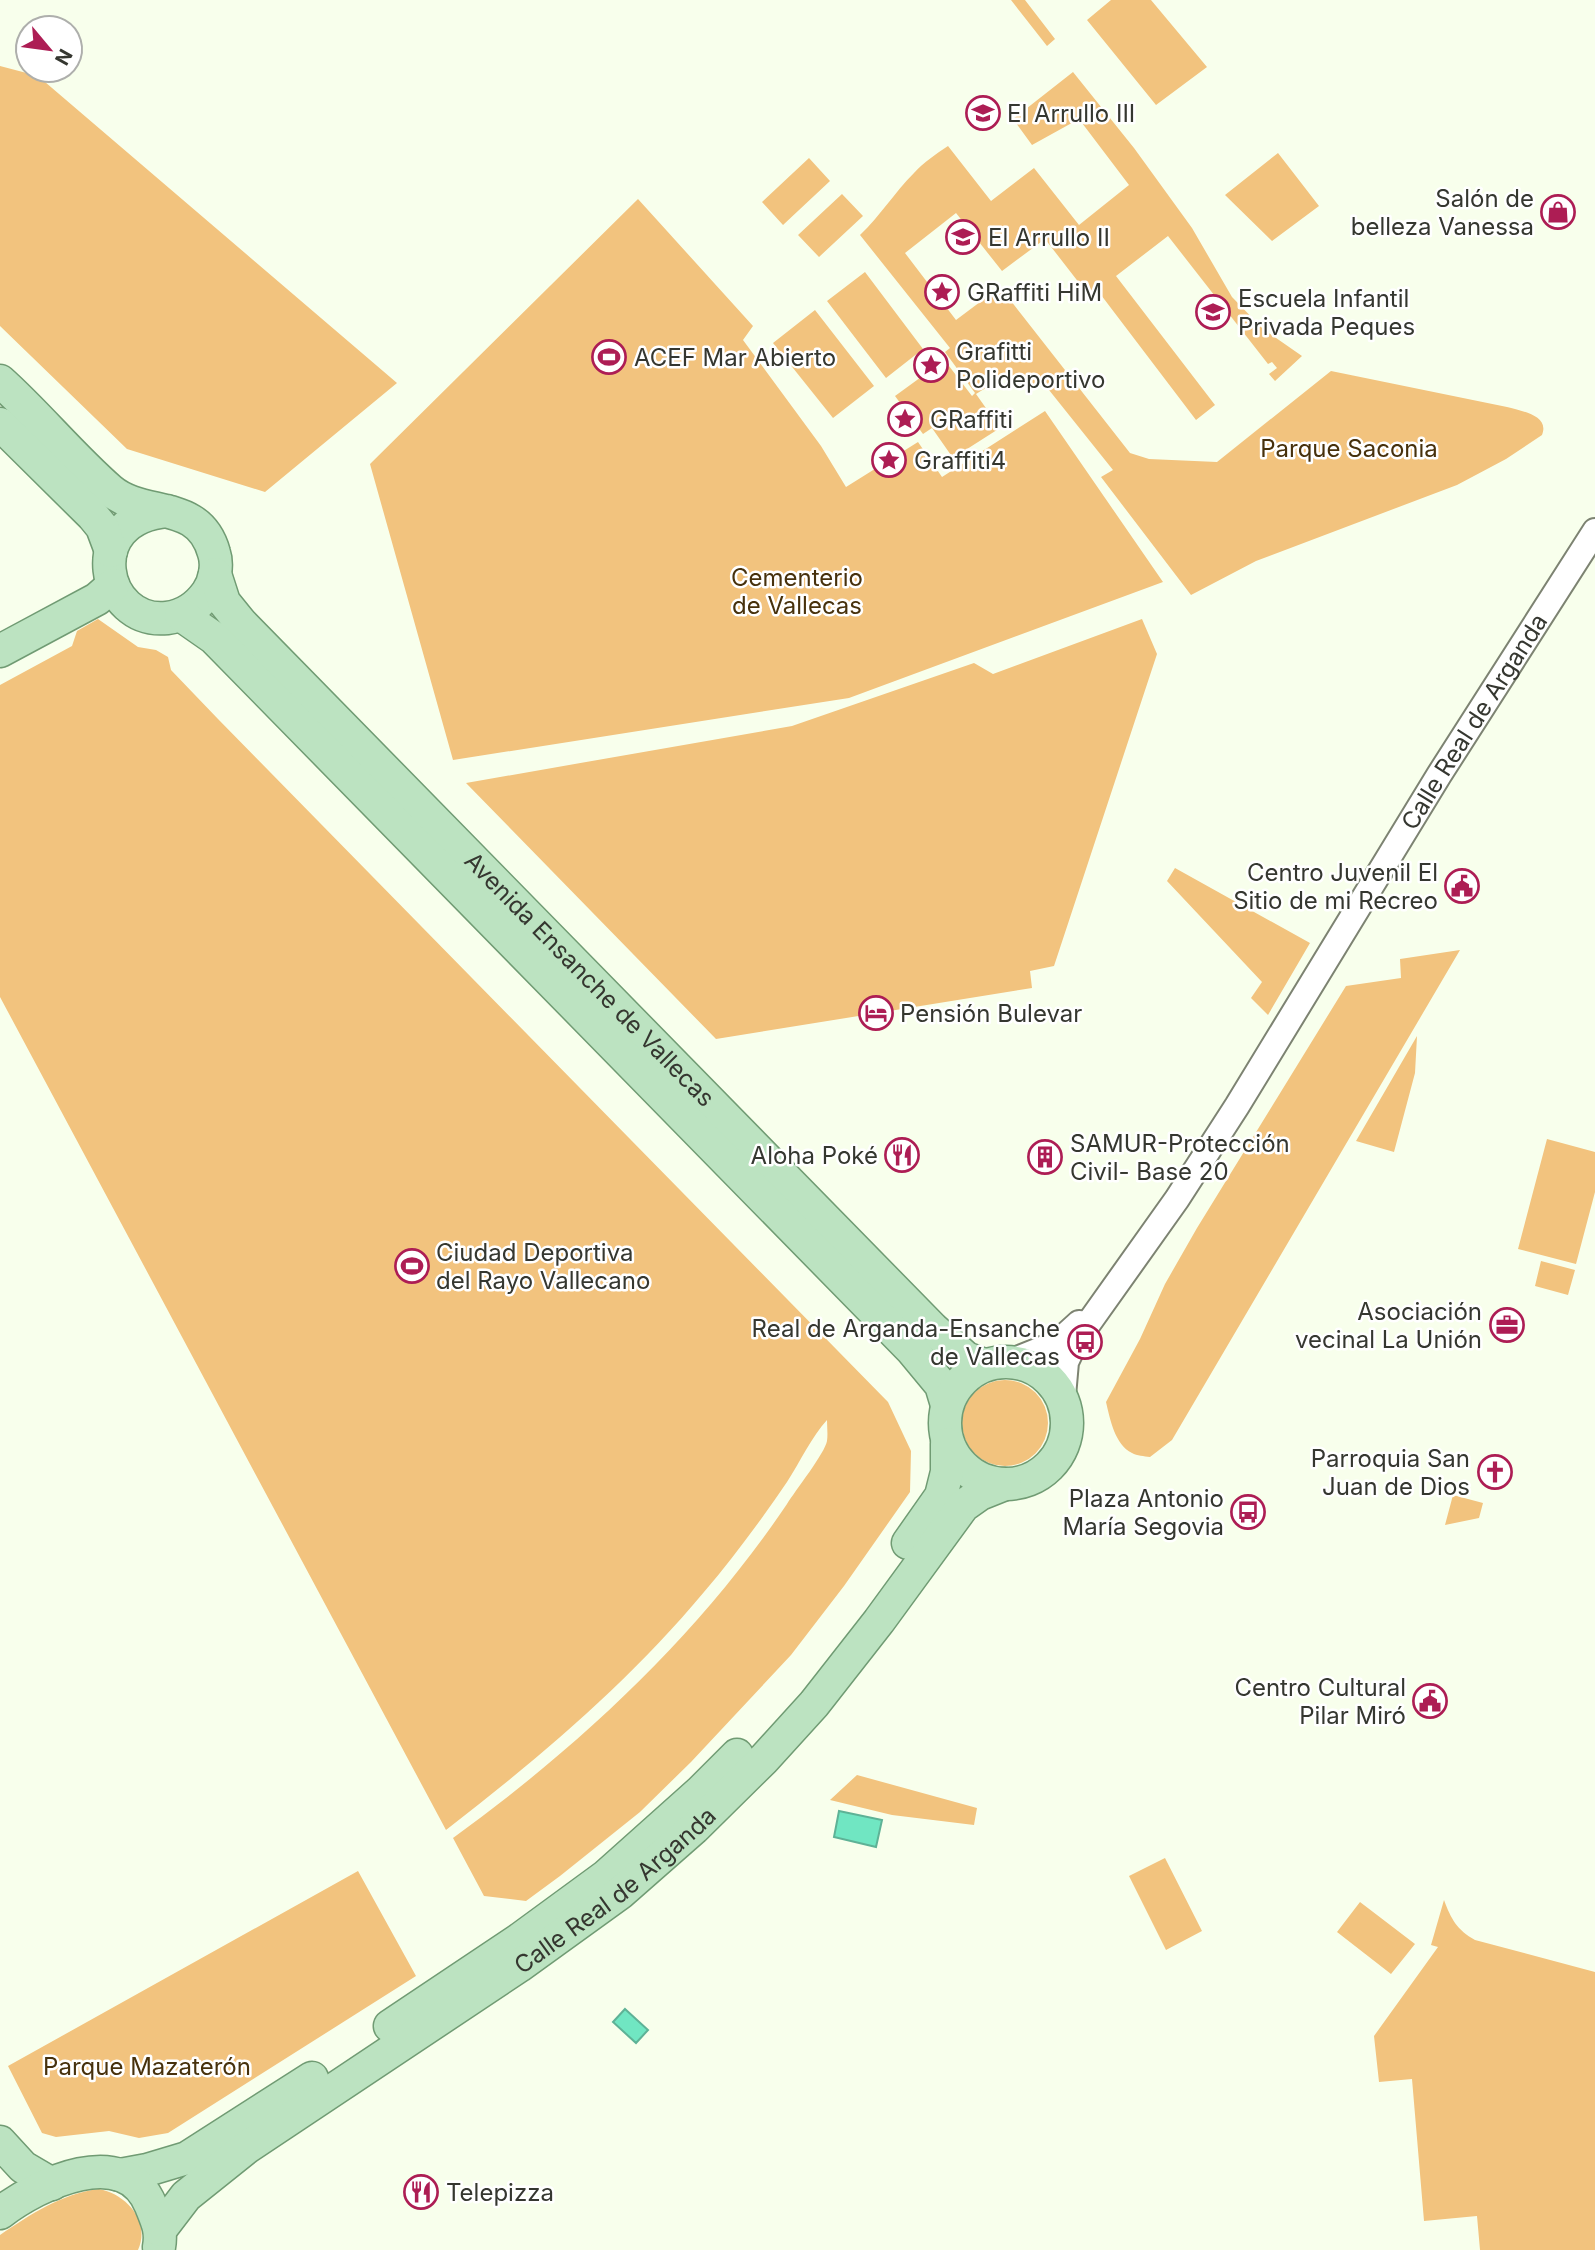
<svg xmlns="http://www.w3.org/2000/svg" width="1595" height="2250" font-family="Inter,sans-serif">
  <rect width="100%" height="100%" fill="#f8ffec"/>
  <path fill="#f2c37e" d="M 1011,0 L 1025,0 L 1055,39 L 1047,46 Z
    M 1111,0 L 1151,0 L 1207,67 L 1156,105 L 1087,20 Z
    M 0,66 L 38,76 L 397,383 L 265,492 L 127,449 L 0,326 Z
    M 1073,72 L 1134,148 L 1192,228 L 1232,297 L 1263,329 L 1302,356 L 1275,381 L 1269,374 L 1277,368 L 1272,362 L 1268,364 L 1168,236 L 1116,276 L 1215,405 L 1196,420 L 1098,291 L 1090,297 L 1045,239 L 1002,271 L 956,213 L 905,253 L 956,320 L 1000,287 L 1130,453 L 1149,459 L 1217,462 L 1331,371 L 1507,407 C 1521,411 1550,415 1542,435 L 1506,459 L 1457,485 L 1256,561 L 1191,595 L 1101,477 L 1113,470 L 1049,390 L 1008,374 L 976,394 L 1000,428 L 953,458 L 932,428 L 923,434 L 895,396 L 939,364 L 944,369 L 949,366 L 972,396 L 975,393 L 945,352 L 950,348 L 860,235 C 881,215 894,193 914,173 C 924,162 936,154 948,146 L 991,201 L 1034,168 L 1079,225 L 1129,185 L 1079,119 L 1032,145 L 1013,119 Z
    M 1278,153 L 1319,206 L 1272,241 L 1225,195 Z
    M 809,158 L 830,181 L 783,225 L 762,202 Z
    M 842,194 L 863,216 L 819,257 L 798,235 Z
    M 638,199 L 753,326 L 743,340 L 821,446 L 846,487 L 918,442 L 942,477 L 1045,411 L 1163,582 L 849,698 L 453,760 L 370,464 Z
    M 865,272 L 923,349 L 886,378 L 827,301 Z
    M 815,310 L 874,386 L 833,418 L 773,343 Z
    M 98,619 L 138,647 L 156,650 L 168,657 L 171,670 L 218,719 L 888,1402 L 911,1451 L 910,1492 L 844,1586 L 791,1655 L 691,1762 L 640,1812 L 560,1876 L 526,1901 L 484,1896 L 453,1838 C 581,1745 698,1636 787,1504 C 795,1491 825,1453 827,1441 C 828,1434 827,1427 827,1420 C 812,1436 800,1462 787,1482 C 761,1520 734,1557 704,1592 C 628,1683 539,1758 446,1830 L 0,997 L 0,685 L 72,646 L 77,631 Z
    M 1142,619 L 1157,654 L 1054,966 L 1030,971 L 1032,988 L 716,1039 L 466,783 L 792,726 L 974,663 L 993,674 Z
    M 1175,868 L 1310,943 L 1268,1015 L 1251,998 L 1262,982 L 1167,881 Z
    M 1460,950 L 1172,1440 L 1150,1457 C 1144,1456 1137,1456 1132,1453 C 1115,1445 1110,1419 1106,1402 L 1140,1339 L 1165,1284 L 1197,1228 L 1346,986 L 1401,978 L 1400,959 Z
    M 1417,1036 L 1415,1073 L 1394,1152 L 1356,1141 Z
    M 1547,1139 L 1595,1152 L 1595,1192 L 1576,1264 L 1518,1249 Z
    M 1541,1261 L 1575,1270 L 1568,1295 L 1535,1286 Z
    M962 1423a43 43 0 1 1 86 0a43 43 0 1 1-86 0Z
    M 1453,1495 L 1483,1503 L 1479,1518 L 1445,1525 Z
    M 857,1775 L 977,1808 L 974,1825 L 892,1815 L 830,1800 Z
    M 1165,1858 L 1202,1931 L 1166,1950 L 1129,1876 Z
    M 358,1871 L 416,1976 L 168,2133 L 139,2138 L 109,2131 L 56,2137 L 42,2133 L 8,2066 Z
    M 1444,1900 C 1451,1919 1457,1930 1475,1940 L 1595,1972 L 1595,2250 L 1480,2250 L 1477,2216 L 1424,2221 L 1412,2079 L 1379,2082 L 1374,2036 L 1438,1947 L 1431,1945 Z
    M 1360,1902 L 1415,1944 L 1391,1974 L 1337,1932 Z
    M 99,2189 C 126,2194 151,2221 138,2250 L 0,2250 L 0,2235 C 31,2214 61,2194 99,2189 Z"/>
  <path fill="#70e6c2" stroke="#5eb296" stroke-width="2" d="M 839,1811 L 882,1820 L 876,1847 L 834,1837 Z
    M 625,2009 L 648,2030 L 636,2043 L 613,2022 Z"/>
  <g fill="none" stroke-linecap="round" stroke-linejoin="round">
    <g stroke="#7d8372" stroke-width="28">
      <g id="minor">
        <path d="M 1007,1363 L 1057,1343 L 1079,1323"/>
        <path id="s1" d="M 1063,1396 L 1066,1362 L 1076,1341 L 1177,1199 L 1237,1106 L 1439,775 L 1595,531"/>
      </g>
    </g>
    <g stroke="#709b73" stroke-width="35">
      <g id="major">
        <path d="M 0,381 C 38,415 71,456 110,490 C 144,519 199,498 214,553 C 218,565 215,582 207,593 C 197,607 184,616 167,618 C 102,625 79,519 167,511"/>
        <path d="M 0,424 L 93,516 L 102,527 L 111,551"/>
        <path id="s2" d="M 215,574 L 224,602 L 241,623 L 933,1329 L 966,1358 L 984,1365"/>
        <path d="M 181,615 L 214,638 L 912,1350 L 941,1385 L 947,1405"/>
        <path d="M 0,651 L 97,599 L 113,585"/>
        <circle cx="1006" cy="1423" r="61"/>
        <path d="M 908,1543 L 941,1496 L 947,1472 L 947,1444"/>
        <path d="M 390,2026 L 520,1939 L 606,1876 L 700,1792 L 737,1755"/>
        <path d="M 0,2142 L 23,2167 L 52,2184"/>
        <path d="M 120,2175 L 147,2170 L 187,2158 L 312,2078"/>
        <path d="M 0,2213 C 38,2184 125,2141 151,2206 C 157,2221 162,2231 159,2247"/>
        <path id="s3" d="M 160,2230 L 186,2196 L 246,2148 L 519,1966 L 620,1893 L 694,1828 L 764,1759 L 814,1704 L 879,1621 L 963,1506 L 980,1494 L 1005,1484"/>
      </g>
    </g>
    <use href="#minor" stroke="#fff" stroke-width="24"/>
    <use href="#major" stroke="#bce3c1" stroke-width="32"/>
  </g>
  <defs>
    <g id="school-ring" transform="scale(1.75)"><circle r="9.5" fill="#fff" stroke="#ad1d54" stroke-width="1.5"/><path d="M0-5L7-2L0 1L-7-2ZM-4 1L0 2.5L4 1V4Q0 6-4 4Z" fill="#ad1d54"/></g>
    <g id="shop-ring" transform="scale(1.75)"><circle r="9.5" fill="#fff" stroke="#ad1d54" stroke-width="1.5"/><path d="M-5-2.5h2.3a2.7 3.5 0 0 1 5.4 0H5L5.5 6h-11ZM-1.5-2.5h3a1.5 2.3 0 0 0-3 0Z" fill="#ad1d54"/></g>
    <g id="sight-ring" transform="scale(1.75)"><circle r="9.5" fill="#fff" stroke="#ad1d54" stroke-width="1.5"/><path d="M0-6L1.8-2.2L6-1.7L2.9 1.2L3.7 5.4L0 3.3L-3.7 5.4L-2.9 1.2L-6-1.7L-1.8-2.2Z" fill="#ad1d54"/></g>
    <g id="stadium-ring" transform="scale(1.75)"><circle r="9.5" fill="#fff" stroke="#ad1d54" stroke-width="1.5"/><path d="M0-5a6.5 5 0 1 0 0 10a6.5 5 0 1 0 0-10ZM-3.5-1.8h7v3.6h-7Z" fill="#ad1d54"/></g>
    <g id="civic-ring" transform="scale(1.75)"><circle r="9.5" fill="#fff" stroke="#ad1d54" stroke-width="1.5"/><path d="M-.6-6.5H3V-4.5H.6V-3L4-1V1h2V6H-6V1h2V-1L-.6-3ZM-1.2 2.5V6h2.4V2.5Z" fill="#ad1d54"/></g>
    <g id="hotel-ring" transform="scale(1.75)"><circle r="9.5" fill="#fff" stroke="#ad1d54" stroke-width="1.5"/><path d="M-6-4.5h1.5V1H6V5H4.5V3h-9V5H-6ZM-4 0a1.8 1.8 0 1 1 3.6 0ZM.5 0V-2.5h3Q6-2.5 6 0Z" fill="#ad1d54"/></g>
    <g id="restaurant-ring" transform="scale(1.75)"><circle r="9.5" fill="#fff" stroke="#ad1d54" stroke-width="1.5"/><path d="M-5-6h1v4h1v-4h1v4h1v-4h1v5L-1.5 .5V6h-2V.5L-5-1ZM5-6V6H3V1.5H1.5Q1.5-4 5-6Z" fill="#ad1d54"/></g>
    <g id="building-ring" transform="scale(1.75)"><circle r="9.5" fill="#fff" stroke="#ad1d54" stroke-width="1.5"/><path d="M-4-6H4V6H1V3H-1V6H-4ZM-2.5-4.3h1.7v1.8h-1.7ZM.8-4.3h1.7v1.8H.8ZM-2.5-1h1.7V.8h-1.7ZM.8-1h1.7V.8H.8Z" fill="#ad1d54"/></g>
    <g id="office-ring" transform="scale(1.75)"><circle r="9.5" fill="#fff" stroke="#ad1d54" stroke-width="1.5"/><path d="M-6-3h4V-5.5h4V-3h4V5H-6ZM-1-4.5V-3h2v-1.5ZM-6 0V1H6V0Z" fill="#ad1d54"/></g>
    <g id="bus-ring" transform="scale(1.75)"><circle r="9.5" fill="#fff" stroke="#ad1d54" stroke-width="1.5"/><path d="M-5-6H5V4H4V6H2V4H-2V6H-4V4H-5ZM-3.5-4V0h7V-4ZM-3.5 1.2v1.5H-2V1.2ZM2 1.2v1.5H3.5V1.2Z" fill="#ad1d54"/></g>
    <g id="church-ring" transform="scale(1.75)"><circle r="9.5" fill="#fff" stroke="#ad1d54" stroke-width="1.5"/><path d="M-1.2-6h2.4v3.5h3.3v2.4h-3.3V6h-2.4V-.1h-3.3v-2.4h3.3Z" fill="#ad1d54"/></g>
  </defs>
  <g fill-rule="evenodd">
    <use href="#school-ring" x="983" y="113"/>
    <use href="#shop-ring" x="1558" y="212"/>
    <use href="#school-ring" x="963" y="237"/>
    <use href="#sight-ring" x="942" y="292"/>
    <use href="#school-ring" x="1213" y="312"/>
    <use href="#stadium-ring" x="609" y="357"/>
    <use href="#sight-ring" x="931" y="365"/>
    <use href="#sight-ring" x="905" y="419"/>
    <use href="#sight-ring" x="889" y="460"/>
    <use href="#civic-ring" x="1462" y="886"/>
    <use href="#hotel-ring" x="876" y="1013"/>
    <use href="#restaurant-ring" x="902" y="1155"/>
    <use href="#building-ring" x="1045" y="1157"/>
    <use href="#stadium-ring" x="412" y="1266"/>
    <use href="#office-ring" x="1507" y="1325"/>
    <use href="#bus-ring" x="1085" y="1342"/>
    <use href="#church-ring" x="1495" y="1472"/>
    <use href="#bus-ring" x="1248" y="1512"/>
    <use href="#civic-ring" x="1430" y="1701"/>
    <use href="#restaurant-ring" x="421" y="2192"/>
  </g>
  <g text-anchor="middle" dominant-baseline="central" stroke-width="5" stroke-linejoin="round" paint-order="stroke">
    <g font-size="24" fill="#353730" stroke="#fff" text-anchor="start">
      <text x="1007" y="113">El Arrullo III</text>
      <text x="1534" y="198" text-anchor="end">Salón de<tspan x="1534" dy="28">belleza Vanessa</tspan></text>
      <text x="988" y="237">El Arrullo II</text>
      <text x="967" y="292">GRaffiti HiM</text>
      <text x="1238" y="298">Escuela Infantil<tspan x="1238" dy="28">Privada Peques</tspan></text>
      <text x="956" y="351">Grafitti<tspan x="956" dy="28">Polideportivo</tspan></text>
      <text x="634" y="357">ACEF Mar Abierto</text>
      <text x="930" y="419">GRaffiti</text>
      <text x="914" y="460">Graffiti4</text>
      <text x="1438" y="872" text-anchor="end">Centro Juvenil El<tspan x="1438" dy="28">Sitio de mi Recreo</tspan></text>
      <text x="900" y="1013">Pensión Bulevar</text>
      <text x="1070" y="1143">SAMUR-Protección<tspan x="1070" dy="28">Civil- Base 20</tspan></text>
      <text x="878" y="1155" text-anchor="end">Aloha Poké</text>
      <text x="436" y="1252">Ciudad Deportiva<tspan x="436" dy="28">del Rayo Vallecano</tspan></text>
      <text x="1482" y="1311" text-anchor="end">Asociación<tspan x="1482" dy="28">vecinal La Unión</tspan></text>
      <text x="1060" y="1328" text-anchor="end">Real de Arganda-Ensanche<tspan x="1060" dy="28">de Vallecas</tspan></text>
      <text x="1470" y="1458" text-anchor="end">Parroquia San<tspan x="1470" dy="28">Juan de Dios</tspan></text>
      <text x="1224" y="1498" text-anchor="end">Plaza Antonio<tspan x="1224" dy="28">María Segovia</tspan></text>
      <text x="1406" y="1687" text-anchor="end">Centro Cultural<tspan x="1406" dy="28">Pilar Miró</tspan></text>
      <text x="446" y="2192">Telepizza</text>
    </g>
    <g font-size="24" fill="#47310c" stroke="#fff">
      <text x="1349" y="448">Parque Saconia</text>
      <text x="797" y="577">Cementerio<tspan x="797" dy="28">de Vallecas</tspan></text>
      <text x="147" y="2066">Parque Mazaterón</text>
    </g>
    <g font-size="24" fill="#353730" stroke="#fff">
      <text stroke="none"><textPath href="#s1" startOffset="794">Calle Real de Arganda</textPath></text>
      <text stroke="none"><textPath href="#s2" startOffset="555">Avenida Ensanche de Vallecas</textPath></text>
      <text stroke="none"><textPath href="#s3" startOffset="570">Calle Real de Arganda</textPath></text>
    </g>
  </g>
  <g transform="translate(49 49) rotate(119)"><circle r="33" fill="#ffffff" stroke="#aeafac" stroke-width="2"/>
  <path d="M0-5L12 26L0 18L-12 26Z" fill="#ad1d54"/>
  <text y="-10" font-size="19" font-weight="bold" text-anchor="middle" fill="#353730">N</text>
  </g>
</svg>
